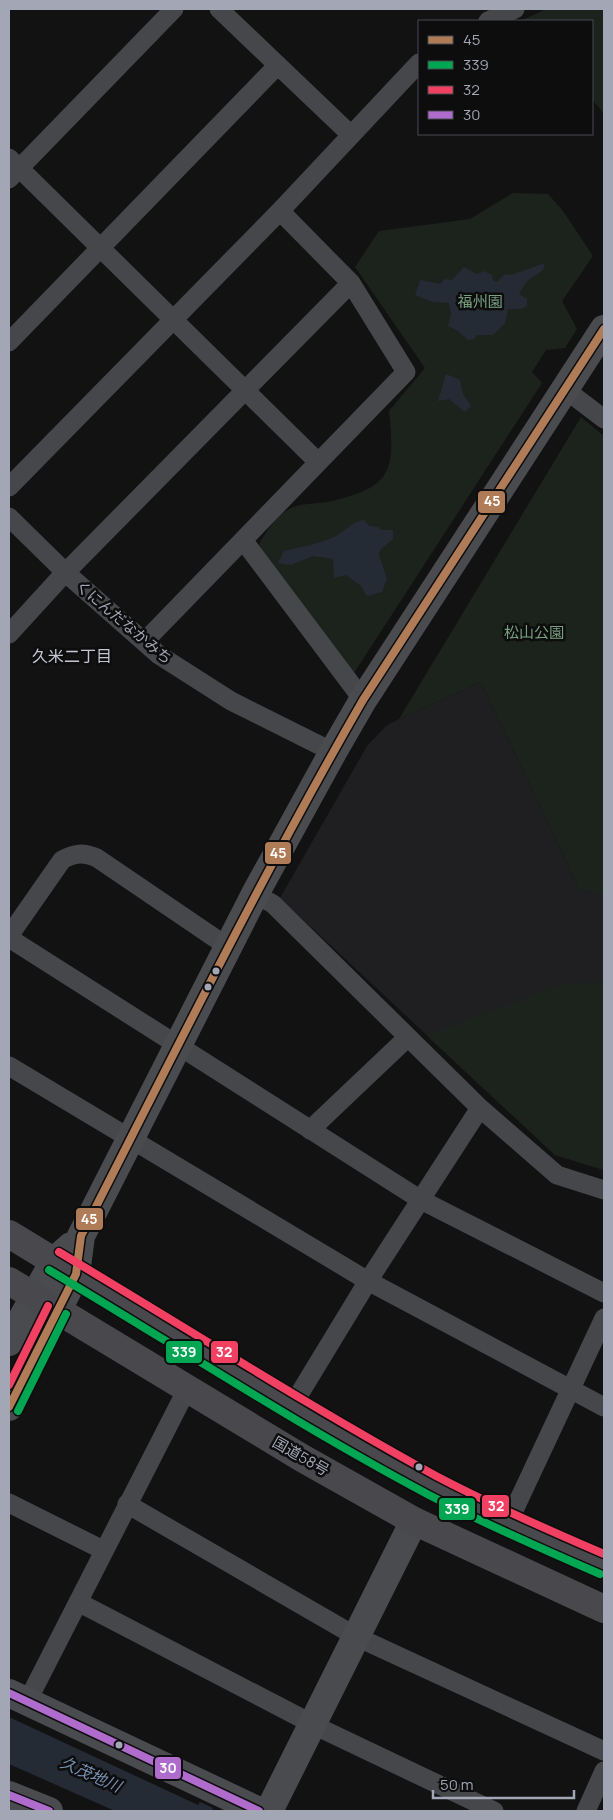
<svg xmlns="http://www.w3.org/2000/svg" width="613" height="1820" font-family="Manrope,'Noto Sans JP',sans-serif">
  <rect width="100%" height="100%" fill="#121213"/>
  <path fill="#1f1f21" d="M 481,682 L 580,890 L 604,895 L 604,1170 L 555,1155 L 280,898 L 367,746 L 386,726 L 399,719 Z"/>
  <path fill="#1c231d" d="M 547,9 L 604,9 L 604,114 L 592,99 L 592,21 L 520,21 Z
    M 513,193 L 548,194 L 563,211 L 593,256 L 562,301 L 577,329 L 565,348 L 546,350 L 532,372 L 542,383 L 354,673 L 268,568 L 259,544 C 267,531 275,517 289,509 C 300,503 315,504 327,502 C 390,488 396,474 389,411 L 425,368 L 355,267 L 379,231 L 470,219 Z
    M 581,417 L 604,436 L 603,895 L 580,890 L 481,682 L 399,719 Z
    M 604,981 L 604,1170 L 555,1155 L 426,1035 L 561,985 Z"/>
  <path fill="#252b34" d="M 545,263 L 543,270 L 526,282 L 519,294 L 527,299 L 527,306 L 521,309 L 508,309 L 505,323 L 493,335 L 477,335 L 474,339 L 468,340 L 458,331 L 448,326 L 451,313 L 449,303 L 433,302 L 415,295 L 420,280 L 441,284 L 444,279 L 452,280 L 464,267 L 477,274 L 484,271 L 492,275 L 493,280 L 497,282 L 505,274 L 511,275 Z
    M 446,374 L 460,380 L 463,394 L 471,406 L 465,412 L 449,399 L 438,401 Z
    M 364,520 L 369,526 L 379,527 L 381,530 L 393,530 L 393,539 L 380,550 L 379,555 L 387,579 L 382,592 L 367,596 L 361,586 L 346,575 L 334,578 L 333,559 L 313,556 L 291,565 L 278,563 L 284,551 C 301,547 318,544 334,537 C 345,532 350,522 364,520 Z
    M 9,1717 L 198,1805 L 200,1802 L 213,1808 L 212,1811 L 115,1811 L 9,1764 Z"/>
  <g fill="none" stroke-linecap="round" stroke-linejoin="round">
    <path stroke="#46474b" stroke-width="19" d="M 219,9 L 350,134
      M 488,21 L 515,9
      M 9,158 L 318,462
      M 9,179 L 174,9
      M 9,342 L 278,65
      M 566,390 L 604,419
      M 9,487 L 280,211 L 419,63
      M 9,517 L 66,573 L 159,655 L 231,701 L 333,752
      M 243,540 L 363,700
      M 9,634 L 61,577 L 351,283
      M 144,642 L 406,372 L 351,283 L 280,211
      M 255,894 L 273,904 L 480,1108 L 557,1175 L 604,1190
      M 9,936 L 62,860 C 75,853 83,852 97,858 L 228,947
      M 9,938 L 421,1200 L 604,1293
      M 9,1066 L 368,1281 L 604,1407
      M 310,1130 L 408,1037
      M 292,1406 L 368,1281 L 480,1108
      M 9,1503 L 103,1550
      M 127,1504 L 357,1637 L 604,1751
      M 508,1523 L 604,1318
      M 78,1602 L 324,1730 L 494,1811
      M 27,1702 L 187,1389
      M 586,1811 L 604,1771"/>
    <path stroke="#4a4b4f" stroke-width="28" d="M 9,1342 L 54,1261 L 71,1246
      M 9,1407 L 76,1274 L 81,1236 L 255,894 L 333,752 L 363,700 L 604,329
      M 9,1693 L 259,1811
      M 9,1795 L 49,1811
      M 269,1811 L 414,1521"/>
    <path stroke="#49494d" stroke-width="28" d="M 9,1234 L 292,1406 L 433,1486 L 508,1523 L 604,1565
      M 9,1281 L 302,1458 L 414,1521 L 604,1609"/>
    <g stroke="#0d0d0e" stroke-width="11">
      <path id="bus-1" d="M 9,1407 L 76,1274 L 81,1236 C 173,1056 262,875 363,700 L 604,329"/>
    </g>
    <g stroke="#0d0d0e" stroke-width="11">
      <path id="bus-2" d="M 49,1270 C 175,1345 299,1426 429,1495 C 485,1524 542,1549 600,1574
        M 18,1411 L 66,1314"/>
    </g>
    <g stroke="#0d0d0e" stroke-width="11">
      <path id="bus-3" d="M 59,1252 C 185,1327 308,1406 436,1476 C 491,1505 548,1530 604,1554
        M 9,1385 L 48,1306"/>
    </g>
    <g stroke="#0d0d0e" stroke-width="11">
      <path id="bus-4" d="M 9,1693 L 259,1811
        M 9,1795 L 49,1811"/>
    </g>
    <use href="#bus-1" stroke="#b07c57" stroke-width="8"/>
    <use href="#bus-2" stroke="#00a651" stroke-width="8"/>
    <use href="#bus-3" stroke="#f24062" stroke-width="8"/>
    <use href="#bus-4" stroke="#b06ccc" stroke-width="8"/>
  </g>
  <g fill="#a2a6b5" stroke="#0d0d0e" stroke-width="2">
    <circle cx="216" cy="971" r="4.5"/>
    <circle cx="208" cy="987" r="4.5"/>
    <circle cx="419" cy="1467" r="4.5"/>
    <circle cx="119" cy="1745" r="4.5"/>
  </g>
  <g text-anchor="middle" dominant-baseline="central" stroke-width="5" stroke-linejoin="round" paint-order="stroke">
    <g font-size="15" fill="#78a180" stroke="#0d0d0e">
      <text x="480" y="301">福州園</text>
      <text x="534" y="632">松山公園</text>
    </g>
    <g font-size="15" fill="#a2a6b5" stroke="#0d0d0e">
      <text transform="translate(124 622) rotate(40)">くにんだなかみち</text>
      <text transform="translate(301 1456) rotate(30)">国道58号</text>
    </g>
    <g font-size="16" fill="#c3c5d0" stroke="#0d0d0e">
      <text x="72" y="656">久米二丁目</text>
    </g>
    <g font-size="16" font-style="italic" fill="#778fb2" stroke="#0d0d0e">
      <text transform="translate(91 1774) rotate(24)">久茂地川</text>
    </g>
  </g>
  <g stroke="#0d0d0e" stroke-width="2">
    <rect x="477" y="490" width="29" height="24" rx="5" fill="#b07c57"/>
    <rect x="264" y="841" width="28" height="24" rx="5" fill="#b07c57"/>
    <rect x="75" y="1207" width="29" height="24" rx="5" fill="#b07c57"/>
    <rect x="165" y="1340" width="38" height="24" rx="5" fill="#00a651"/>
    <rect x="210" y="1340" width="29" height="24" rx="5" fill="#f24062"/>
    <rect x="481" y="1494" width="29" height="24" rx="5" fill="#f24062"/>
    <rect x="438" y="1497" width="38" height="24" rx="5" fill="#00a651"/>
    <rect x="154" y="1756" width="28" height="24" rx="5" fill="#b06ccc"/>
  </g>
  <g font-size="14" text-anchor="middle" font-weight="bold" fill="#fff">
    <text x="492" y="506">45</text>
    <text x="278" y="858">45</text>
    <text x="89" y="1224">45</text>
    <text x="184" y="1357">339</text>
    <text x="224" y="1357">32</text>
    <text x="496" y="1511">32</text>
    <text x="457" y="1514">339</text>
    <text x="168" y="1773">30</text>
  </g>
  <rect width="613" height="1820" fill="none" stroke="#a2a6b5" stroke-width="20"/>
  <rect x="418" y="20" width="175" height="115" fill="#0d0d0e" stroke="#494a51"/>
  <rect x="428" y="36" width="25" height="8" fill="#b07c57" stroke="#494a51"/>
  <text x="463" y="45" font-size="15" fill="#a2a6b5">45</text>
  <rect x="428" y="61" width="25" height="8" fill="#00a651" stroke="#494a51"/>
  <text x="463" y="70" font-size="15" fill="#a2a6b5">339</text>
  <rect x="428" y="86" width="25" height="8" fill="#f24062" stroke="#494a51"/>
  <text x="463" y="95" font-size="15" fill="#a2a6b5">32</text>
  <rect x="428" y="111" width="25" height="8" fill="#b06ccc" stroke="#494a51"/>
  <text x="463" y="120" font-size="15" fill="#a2a6b5">30</text>
  <path d="M433 1790v8h141v-8" fill="none" stroke="#a2a6b5" stroke-width="2.5"/>
  <text x="440" y="1790" font-size="15" fill="#a2a6b5" stroke="#0d0d0e" stroke-width="4" paint-order="stroke">50 m</text>
</svg>
